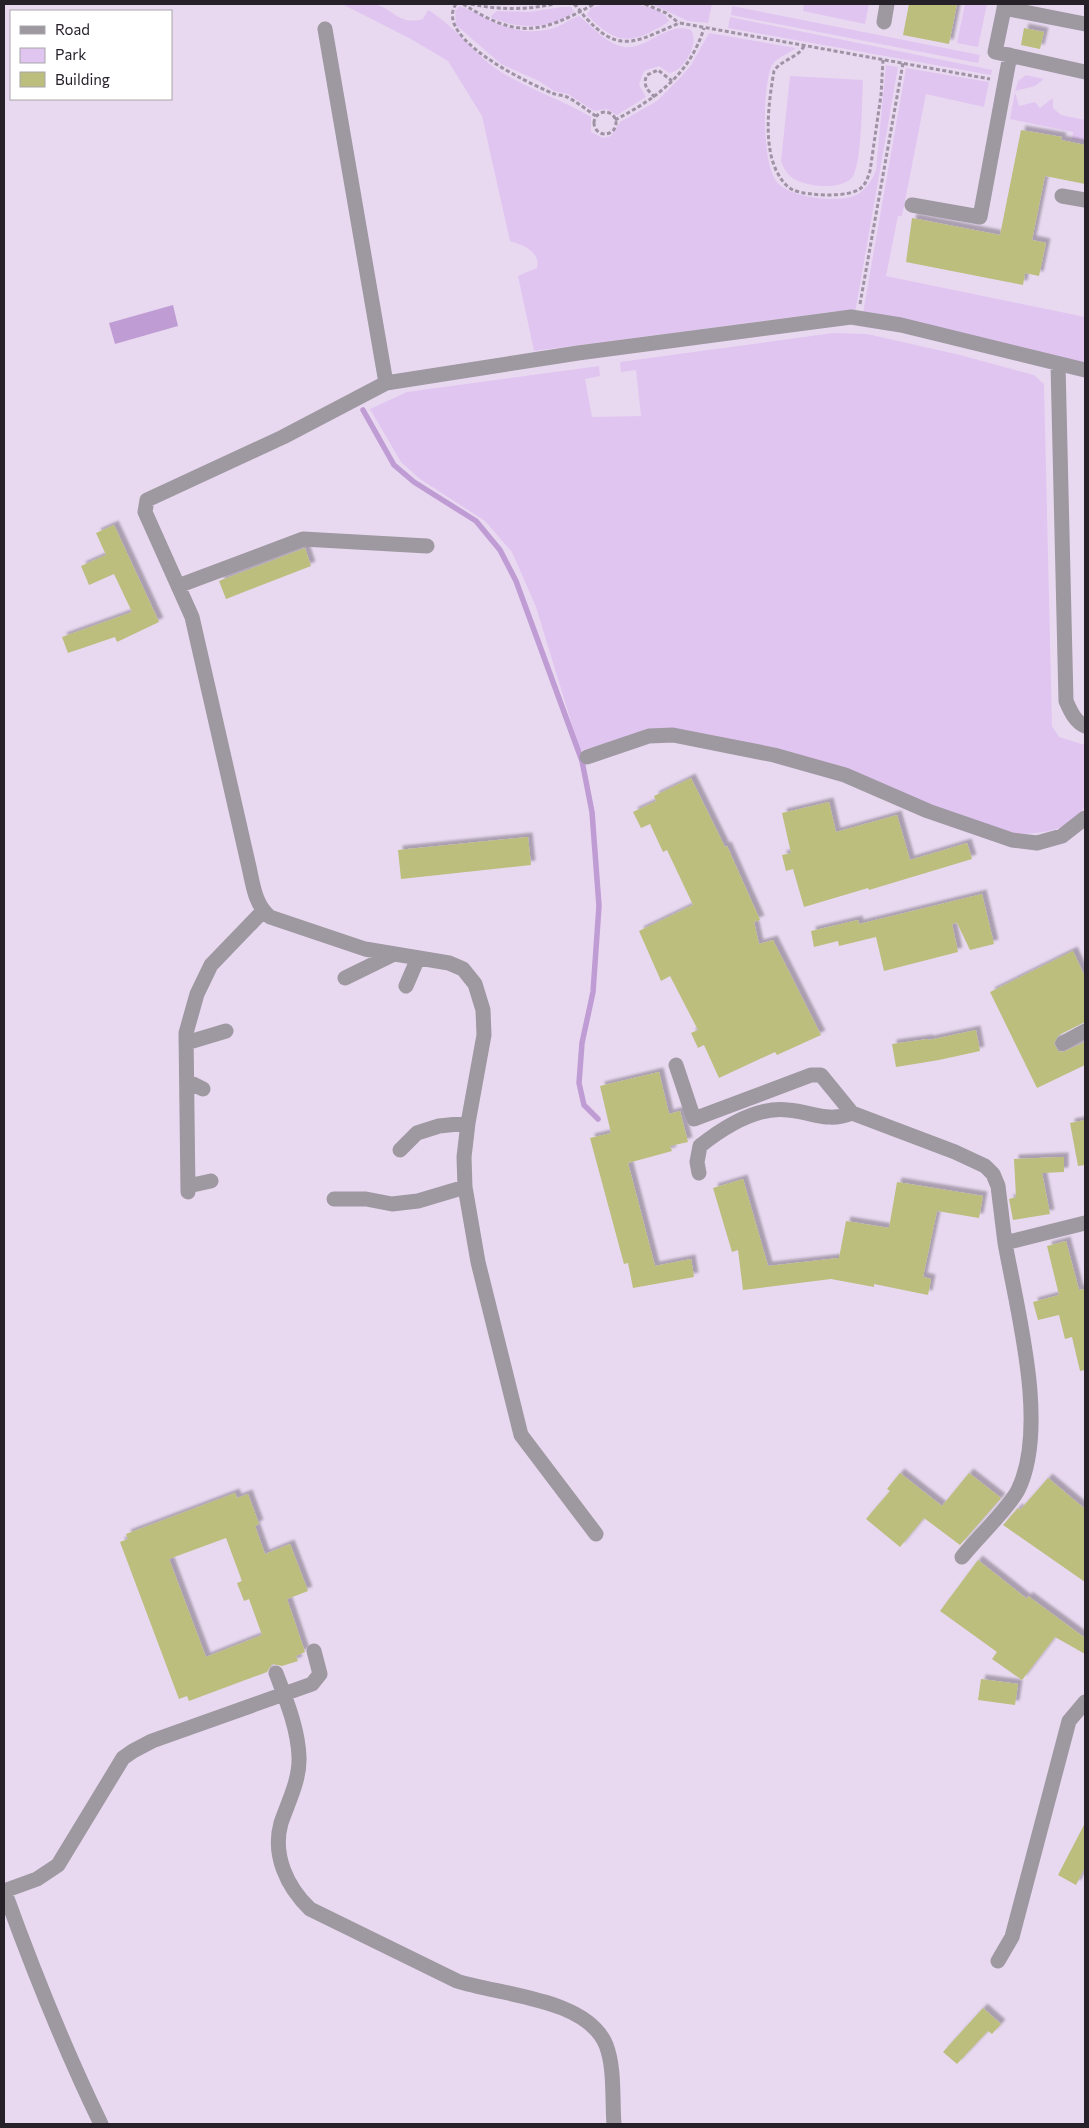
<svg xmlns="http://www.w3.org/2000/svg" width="1089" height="2128" font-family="Commissioner,sans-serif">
  <defs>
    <filter id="shadow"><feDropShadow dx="4.5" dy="-4.5" stdDeviation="1" flood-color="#0004"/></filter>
  </defs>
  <rect width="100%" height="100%" fill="#e8d9f0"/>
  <path fill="#e1c5f1" d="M 342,4 C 352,4 363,2 373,4 C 395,8 397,26 423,19 L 428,10 C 455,26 472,52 498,70 C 527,89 561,99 591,117 L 591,132 L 603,138 L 611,136 L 620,122 L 657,101 L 680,78 L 691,65 L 709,33 L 796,48 C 789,54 777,57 772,65 C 762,87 762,161 776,181 C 788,198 841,204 858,194 C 867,188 872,180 876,170 L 886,65 L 898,67 L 855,313 L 837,311 L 534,351 L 518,276 L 537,268 C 541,252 523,245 510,241 L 482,116 L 448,61 L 411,39 Z
    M 606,4 C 623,4 660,2 669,21 C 664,26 655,29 649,33 C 621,46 607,35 587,15 L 591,8 Z
    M 652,4 L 712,4 L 708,23 L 688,21 Z
    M 804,4 L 869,4 L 865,24 L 803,11 Z
    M 965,4 L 987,4 L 978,47 L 957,43 Z
    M 460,6 C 494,20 514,39 554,28 C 563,25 570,19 579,16 C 592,26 603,41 620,46 C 644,54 666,20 691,30 C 700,42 684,72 669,73 L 659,66 L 644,71 L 639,85 L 646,97 L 617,115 L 606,109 L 594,111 L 568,94 L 554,91 L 539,81 L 501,64 L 456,25 L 455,11 Z
    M 732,6 L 980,55 L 978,63 L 731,15 Z
    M 562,7 L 571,7 L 574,12 C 550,30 519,29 492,18 L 491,16 L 497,11 L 530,12 Z
    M 730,17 L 992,70 L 991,75 L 728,28 Z
    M 906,68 L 989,82 L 984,107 L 926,94 L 902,216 L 898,216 L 886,276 L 1085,317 L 1085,365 L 863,313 Z
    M 1026,75 L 1044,79 L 1035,86 L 1015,91 L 1018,81 Z
    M 790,76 L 863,80 C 862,98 862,167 852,178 C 843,187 823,187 812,185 C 795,181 787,178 781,161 Z
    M 1015,92 L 1019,106 L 1035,102 L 1040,108 L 1053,98 L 1053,108 L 1061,115 L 1085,120 L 1085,142 L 1072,139 L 1073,132 L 1010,119 Z
    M 833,333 L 867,334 L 960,355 L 1034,375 L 1044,384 L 1052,726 L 1059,737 L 1085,745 C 1085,759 1089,792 1085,804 C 1077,831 1039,834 1015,834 L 926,804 L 844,768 L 646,731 L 580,751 L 536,607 L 512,552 L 485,521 L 420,479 L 401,462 L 370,409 L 407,392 L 599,366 L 600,376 L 585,379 L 592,417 L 641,416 L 636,370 L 621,372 L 620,362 Z"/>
  <path fill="#c09cd4" d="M 173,305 L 178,326 L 115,344 L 109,323 Z"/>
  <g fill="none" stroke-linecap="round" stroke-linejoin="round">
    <path stroke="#c09cd4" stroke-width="5.5" d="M 363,410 L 394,465 L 414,482 L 476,521 L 500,550 L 516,581 L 582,761 L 592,812 L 599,906 L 593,992 L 582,1043 L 579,1083 L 584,1105 L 598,1119"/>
  </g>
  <path fill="#bbbe7c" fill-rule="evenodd" filter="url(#shadow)" d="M 909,4 L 957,4 L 949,44 L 903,35 Z
    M 1024,28 L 1044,32 L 1040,49 L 1021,45 Z
    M 1021,130 L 1062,137 L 1061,140 L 1085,145 L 1085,184 L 1045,176 L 1032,240 L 1046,243 L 1039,276 L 1025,273 L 1023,285 L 906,262 L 912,218 L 1000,235 Z
    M 114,525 L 159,622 L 117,642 L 115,637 L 68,653 L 62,637 L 132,612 L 114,574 L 89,585 L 81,566 L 106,555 L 96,533 Z
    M 305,548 L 311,566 L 226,599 L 219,581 Z
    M 691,778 L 725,847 L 727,846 L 760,920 L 754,922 L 759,944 L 773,940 L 821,1035 L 777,1055 L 775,1052 L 719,1078 L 704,1045 L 698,1048 L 691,1033 L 698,1030 L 670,976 L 661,981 L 639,931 L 693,905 L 667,850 L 663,852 L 650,824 L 641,828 L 633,812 L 656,801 L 654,796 Z
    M 829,802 L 836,832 L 897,815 L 910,860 L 967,843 L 972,859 L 869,890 L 868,888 L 804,907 L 793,869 L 786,871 L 782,855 L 791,853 L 782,813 Z
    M 528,837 L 531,865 L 401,879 L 398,850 Z
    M 982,894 L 994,944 L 970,950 L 957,923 L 952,924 L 958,952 L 884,971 L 876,937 L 839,946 L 838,941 L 814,947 L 811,931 L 858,920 L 859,924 Z
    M 1073,951 L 1085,977 L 1085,1022 L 1059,1035 L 1054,1043 L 1058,1051 L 1063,1052 L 1085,1042 L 1085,1065 L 1037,1088 L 990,992 Z
    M 976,1030 L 980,1051 L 939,1060 L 896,1067 L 892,1044 L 928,1039 L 929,1040 Z
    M 659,1072 L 669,1114 L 680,1111 L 688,1142 L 670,1146 L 672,1151 L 628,1163 L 655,1266 L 691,1259 L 694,1277 L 633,1288 L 628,1263 L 624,1264 L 590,1138 L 611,1133 L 600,1086 Z
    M 1085,1120 L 1085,1165 L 1078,1166 L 1070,1123 Z
    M 1064,1157 L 1064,1172 L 1042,1173 L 1050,1214 L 1013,1220 L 1009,1199 L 1016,1197 L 1014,1159 Z
    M 743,1179 L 768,1266 L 839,1258 L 846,1221 L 889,1228 L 897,1182 L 983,1196 L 979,1218 L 937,1211 L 923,1277 L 931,1279 L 928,1295 L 874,1284 L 874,1287 L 831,1279 L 743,1290 L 738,1250 L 732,1252 L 713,1188 Z
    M 1066,1241 L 1079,1290 L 1085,1289 L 1085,1370 L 1080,1371 L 1072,1337 L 1065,1339 L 1059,1315 L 1038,1320 L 1033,1302 L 1059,1295 L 1047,1246 Z
    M 900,1473 L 942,1506 L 969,1473 L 1001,1498 L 960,1545 L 924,1518 L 900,1547 L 866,1519 L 890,1491 L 887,1489 Z
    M 1048,1478 L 1085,1509 L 1085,1582 L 1003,1525 L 1018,1508 L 1020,1510 Z
    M 235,1493 L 237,1498 L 248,1494 L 259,1524 L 255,1526 L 265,1554 L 290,1544 L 308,1591 L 287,1599 L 305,1652 L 296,1656 L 298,1661 L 282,1666 L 272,1664 L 267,1672 L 189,1701 L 187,1696 L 179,1699 L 120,1542 L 128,1539 L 126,1534 ZM 226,1538 L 242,1581 L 237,1583 L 244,1601 L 249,1599 L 262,1635 L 206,1657 L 169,1559 Z
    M 978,1560 L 1027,1599 L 1028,1596 L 1085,1638 L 1085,1654 L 1055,1637 L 1022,1680 L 992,1659 L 997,1652 L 940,1611 Z
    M 981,1679 L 1018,1684 L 1015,1705 L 978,1700 Z
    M 1085,1823 L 1085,1867 L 1076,1885 L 1058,1875 Z
    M 983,2008 L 1001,2024 L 992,2034 L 988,2031 L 957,2064 L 943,2052 Z"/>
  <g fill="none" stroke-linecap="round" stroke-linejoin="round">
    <path stroke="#9e92a4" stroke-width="3" stroke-dasharray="4 2.5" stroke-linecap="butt" d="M 456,4 C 433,38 528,83 552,93 C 556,95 562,95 567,97 C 577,102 587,110 596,116
      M 463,4 C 517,38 539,35 594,4
      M 471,4 C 498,10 527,10 554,4
      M 574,4 C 580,9 583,16 589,21 C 622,57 643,37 680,23 L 990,79
      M 645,4 L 666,13 L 679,23
      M 804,46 C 798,58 782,59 774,71 C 769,100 763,142 776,170 C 780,178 785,186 793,190 C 808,196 849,198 861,188 C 866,184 868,177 870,171 L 881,95 L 883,60
      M 655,97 C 648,91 642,85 647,75 L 658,70 L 672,81
      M594 123a11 11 0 1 1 22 0a11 11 0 1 1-22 0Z
      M 615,120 C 657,98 690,74 704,28
      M 860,304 L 903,63"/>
    <path stroke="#9e98a1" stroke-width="15" d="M 1005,4 L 995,52 L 1085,72
      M 1004,8 L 1085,24
      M 884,22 L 887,4
      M 325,29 L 386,383
      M 1062,196 L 1085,200
      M 912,205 L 980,217 L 1010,55
      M 1058,364 L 1066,701 C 1070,710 1075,722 1085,726
      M 178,586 L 303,539 L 427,546
      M 587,757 L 649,736 L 673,735 L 774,755 L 845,775 L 928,811 L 1012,840 L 1037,843 L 1062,836 L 1085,818
      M 345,978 L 394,954
      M 406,986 L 418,958
      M 186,1043 L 226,1031
      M 1063,1043 L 1085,1031
      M 676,1065 L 694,1119 L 811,1075 L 821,1075 L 852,1113 L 955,1152 L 985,1166 L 993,1174 L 998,1186 L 1005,1243
      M 187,1081 L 203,1089
      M 400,1150 L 417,1133 L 439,1126 L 468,1123
      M 699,1173 L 697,1162 L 700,1146 C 724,1127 757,1106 788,1110 C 813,1112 827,1123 852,1113
      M 188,1186 L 211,1181
      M 188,1192 L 186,1033 L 197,994 L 211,965 L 263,911
      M 334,1199 L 366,1199 L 392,1204 L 418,1201 L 465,1187
      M 596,1534 L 521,1435 L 478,1262 L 465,1187 L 464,1157 L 468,1123 L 484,1035 L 483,1010 L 475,984 L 463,969 L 449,963 L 365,949 L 270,917 C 255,905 253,885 249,867 L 192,617 L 145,512 L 147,500 L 283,437 L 386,383 L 578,353 L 851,317 L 901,325 L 1085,370
      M 962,1557 C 976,1539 1009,1508 1018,1490 C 1049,1427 1017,1310 1005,1243 L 1085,1223
      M 276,1673 C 286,1700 298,1728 299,1757 C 300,1780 288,1802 281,1823 C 272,1855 287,1887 310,1909 L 457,1981 C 499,1995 587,1998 606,2045 C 615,2068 612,2099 614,2124
      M 4,1890 C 33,1970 64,2048 101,2124
      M 4,1891 L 37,1879 L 58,1865 L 123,1758 L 133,1751 L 152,1741 L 312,1684 L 320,1674 L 314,1651
      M 998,1961 L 1012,1937 L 1069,1721 L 1085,1702"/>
  </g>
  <rect width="1089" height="2128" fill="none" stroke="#262029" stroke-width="10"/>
  <rect x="10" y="10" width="162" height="90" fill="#ffffff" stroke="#a8a6a9"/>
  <rect x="20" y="26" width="25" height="8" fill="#9e98a1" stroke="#a8a6a9"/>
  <text x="55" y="35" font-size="15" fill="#262029">Road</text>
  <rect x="20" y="48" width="25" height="15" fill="#e1c5f1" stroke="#a8a6a9"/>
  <text x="55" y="60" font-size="15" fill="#262029">Park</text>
  <rect x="20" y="72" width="25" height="15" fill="#bbbe7c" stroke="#a8a6a9"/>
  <text x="55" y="85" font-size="15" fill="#262029">Building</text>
</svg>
